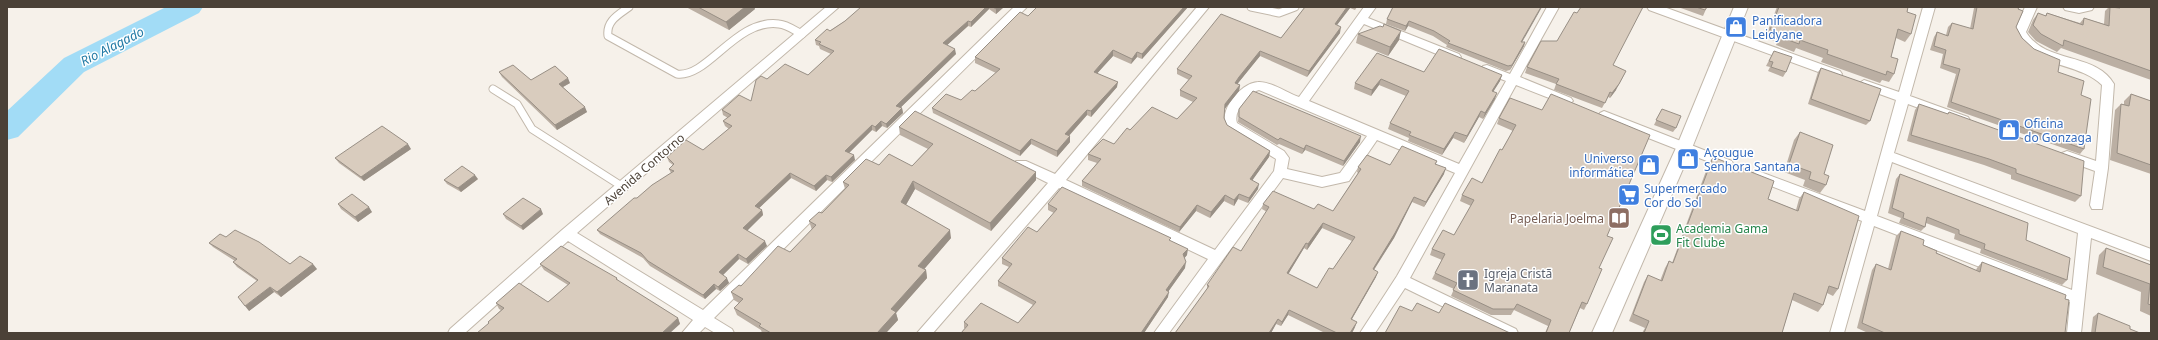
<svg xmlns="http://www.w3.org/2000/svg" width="2158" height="340" font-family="'Noto Sans',sans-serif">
  <rect width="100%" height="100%" fill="#f6f1ea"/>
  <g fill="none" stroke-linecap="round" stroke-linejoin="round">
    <path fill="#a2dcf6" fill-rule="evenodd" d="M 166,7 L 203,7 L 199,13 L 84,72 L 18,137 L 7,140 L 7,111 L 64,58 Z"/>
    <g stroke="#c2b8ab" stroke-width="9">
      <path id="service" d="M 629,7 C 618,15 606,21 608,36 L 677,74 C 708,78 736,18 779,24 C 788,25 795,31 802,34
        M 1251,7 L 1279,13 L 1295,7
        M 493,89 L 517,104 L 532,129 L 623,187"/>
    </g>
    <g stroke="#c2b8ab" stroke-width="2">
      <path id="minor" d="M 826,7 L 839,7 L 577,233 L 703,310 L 1014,7 L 1027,7 L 714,318 L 732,329 L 734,333 L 715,333 L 705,327 L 699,333 L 682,333 L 693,320 L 568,241 L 465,333 L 448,333 L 450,329 L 562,230 Z
        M 1197,7 L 1209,7 L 1066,180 L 1215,250 L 1274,171 L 1276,159 L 1227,129 C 1217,112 1240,83 1258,82 C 1270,81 1287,93 1299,97 L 1364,7 L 1376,7 L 1368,18 L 1459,54 L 1461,57 L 1459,60 L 1451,60 L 1364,24 L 1309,101 L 1459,164 L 1506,81 L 1483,72 L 1481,69 L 1483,66 L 1487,65 L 1510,74 L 1547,7 L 1559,7 L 1520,77 L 1571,98 L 1573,101 L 1567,105 L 1516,85 L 1410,278 L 1516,329 L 1518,333 L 1497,333 L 1405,288 L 1375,333 L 1360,333 L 1397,276 L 1455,173 L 1377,140 L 1349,181 L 1322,187 L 1283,178 L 1169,333 L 1154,333 L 1208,259 L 1059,188 L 933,333 L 917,333 L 1048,183 L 1016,167 L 1015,164 L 1016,161 L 1026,161 L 1055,174 ZM 1259,90 L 1367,136 L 1340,173 L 1322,177 L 1287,169 L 1289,158 L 1284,151 L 1237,123 C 1233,110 1247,100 1256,91 Z
        M 1647,7 L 1664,7 L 1840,71 L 1842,74 L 1840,77 L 1832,77 L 1649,10 Z
        M 1923,7 L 1935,7 L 1910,96 L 1968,117 L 1970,120 L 1968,123 L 1964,125 L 1908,104 L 1894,153 L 2151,249 L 2151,261 L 2091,238 L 2081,333 L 2067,333 L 2070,302 L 1874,226 L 1844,333 L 1830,333 L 1862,221 L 1753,179 L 1751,176 L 1753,173 L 1758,171 L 1865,211 L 1896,100 L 1860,87 L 1858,84 L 1864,80 L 1899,92 ZM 1892,162 L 2078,233 L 2072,290 L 1877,216 Z
        M 2025,7 L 2037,7 L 2026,32 C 2045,64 2096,52 2114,84 L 2108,168 L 2102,209 L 2092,209 L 2090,205 L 2095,171 L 2062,159 L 2061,156 L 2062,153 L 2067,151 L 2096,161 L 2102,85 C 2080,64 2043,67 2022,45 C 2019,42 2017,36 2014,32 Z
        M 2063,7 L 2094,7 L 2092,10 L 2079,13 L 2065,10 Z
        M 1604,111 L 1732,161 L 1733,164 L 1732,167 L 1722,167 L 1600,119 L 1598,116 L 1600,113 Z"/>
    </g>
    <g stroke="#c2b8ab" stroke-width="2">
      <path id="tertiary" d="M 1734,7 L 1748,7 L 1692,148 L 1612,333 L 1592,333 L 1676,148 Z"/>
    </g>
    <use href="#service" stroke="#fff" stroke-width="7"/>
    <use href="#minor" fill="#fff" fill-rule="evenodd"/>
    <use href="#tertiary" fill="#fff" fill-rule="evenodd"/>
  </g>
  <path fill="#bbafa3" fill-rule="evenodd" d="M 686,7 L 754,7 L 755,9 L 729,30 Z
    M 860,7 L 1004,7 L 996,14 L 989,9 L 971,27 L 968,26 L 947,45 L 956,54 L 900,108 L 902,108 L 903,113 L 887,128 L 882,126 L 876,132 L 872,130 L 849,153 L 855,160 L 832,182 L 827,180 L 816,191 L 791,178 L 759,208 L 762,210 L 763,215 L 747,230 L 767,246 L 748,264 L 739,259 L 723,275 L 729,283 L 720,291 L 716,289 L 705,299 L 650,266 L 643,258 L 600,234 L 597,230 L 637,198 L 671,173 L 669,169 L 673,165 L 669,162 L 667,157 L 703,150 L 729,129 L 725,126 L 723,121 L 728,118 L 723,115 L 722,110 L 751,101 L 767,79 L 808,75 L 831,54 L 820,49 L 819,46 L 816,45 L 815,40 L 845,21 L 861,8 Z
    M 1188,7 L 1142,59 L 1137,57 L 1131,64 L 1113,56 L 1097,73 L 1117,87 L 1091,117 L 1087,115 L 1069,136 L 1070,136 L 1070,142 L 1057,157 L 1031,144 L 1020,156 L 933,113 L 932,108 L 961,100 L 975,91 L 996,73 L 975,63 L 975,57 L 1028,16 Z
    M 1305,7 L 1357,7 L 1355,10 L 1350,8 L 1337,25 L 1340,33 L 1307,77 L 1260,56 L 1237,84 L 1240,85 L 1239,91 L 1224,109 L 1224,118 L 1227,125 L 1270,151 L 1269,157 L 1252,180 L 1258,189 L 1248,203 L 1238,199 L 1234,206 L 1224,201 L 1210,218 L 1196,211 L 1179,232 L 1082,186 L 1082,181 L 1097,163 L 1088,160 L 1088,154 L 1114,144 L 1130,130 L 1177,119 L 1193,102 L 1180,96 L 1180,90 L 1189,80 L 1177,74 L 1177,69 L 1281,38 Z
    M 1393,7 L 1522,42 L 1525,42 L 1524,46 L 1510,70 L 1506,71 L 1446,47 L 1447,45 L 1433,36 L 1408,26 L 1405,31 L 1386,24 L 1387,19 Z
    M 1678,7 L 1707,7 L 1703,16 Z
    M 1777,7 L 1908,7 L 1907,12 L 1911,34 L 1905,42 L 1896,38 L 1891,57 L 1894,74 L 1889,82 L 1882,80 L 1880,83 L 1821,62 L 1823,58 L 1796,48 L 1794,52 L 1776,45 L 1777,42 L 1765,38 Z
    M 1970,7 L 2019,7 L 2016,27 L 2022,38 L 2081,95 L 2084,149 L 2080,154 L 1947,107 L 1956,74 L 1940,68 L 1943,54 L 1930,50 L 1934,37 L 1937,32 L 1946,35 L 1948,27 L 1952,23 L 1970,29 L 1974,8 Z
    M 2109,7 L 2151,7 L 2151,80 L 2061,48 L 2057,52 L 2036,41 L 2028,32 L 2033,20 L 2038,13 L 2045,16 L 2047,13 L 2080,23 L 2084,18 L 2104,24 L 2105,11 Z
    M 1358,34 L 1399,40 L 1388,56 L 1356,43 Z
    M 1557,41 L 1613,65 L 1616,90 L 1610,98 L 1608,97 L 1602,108 L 1554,90 L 1556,84 L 1525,73 L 1527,67 Z
    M 1774,51 L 1786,72 L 1783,77 L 1768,71 L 1770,67 L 1766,66 Z
    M 1821,68 L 1870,121 L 1866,125 L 1808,104 L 1818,72 Z
    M 499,72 L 531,80 L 570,83 L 563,87 L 587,112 L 557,130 L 502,77 Z
    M 1424,72 L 1502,75 L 1500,81 L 1493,91 L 1495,99 L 1483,119 L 1479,117 L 1464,143 L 1453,138 L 1442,155 L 1408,141 L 1409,138 L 1388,129 L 1390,123 L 1406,96 L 1379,85 L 1371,96 L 1354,89 L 1355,83 Z
    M 2131,94 L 2151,101 L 2151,174 L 2110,160 L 2115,110 L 2121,104 L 2124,105 L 2124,101 Z
    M 1510,98 L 1607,236 L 1599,268 L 1587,304 L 1584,310 L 1580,308 L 1569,333 L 1545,333 L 1548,326 L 1514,310 L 1511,315 L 1491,315 L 1451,296 L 1454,289 L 1432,279 L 1435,273 L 1442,260 L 1430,255 L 1432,249 L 1454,235 L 1471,206 L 1460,201 L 1462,195 L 1482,183 L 1513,131 L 1497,124 L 1499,118 Z
    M 1919,104 L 1947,114 L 1949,112 L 2081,196 L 2075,202 L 2011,179 L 2011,175 L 1984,165 L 1907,141 L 1915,110 Z
    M 1239,109 L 1360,142 L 1343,166 L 1305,150 L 1302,154 L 1279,144 L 1277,145 L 1238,122 Z
    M 1662,109 L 1676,128 L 1673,132 L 1654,125 Z
    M 899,127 L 1036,172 L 1036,180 L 991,231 L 915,189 L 906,205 L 951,238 L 924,269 L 926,270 L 927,278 L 896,313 L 898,320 L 886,333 L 762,333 L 761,330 L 737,315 L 734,308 L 739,303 L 734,300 L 731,292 L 790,252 L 812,230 L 809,221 L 822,213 L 845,189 L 843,182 L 912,166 L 928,149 L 900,135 Z
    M 1800,132 L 1824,174 L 1826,185 L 1820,193 L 1803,186 L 1805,180 L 1784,172 L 1794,140 Z
    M 411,149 L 364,181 L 339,163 L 335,158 Z
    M 1713,157 L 1768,199 L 1796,210 L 1799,199 L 1804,192 L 1838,289 L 1833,296 L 1827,293 L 1823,305 L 1818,312 L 1792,300 L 1782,333 L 1642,333 L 1645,328 L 1629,321 L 1644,282 L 1648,275 L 1660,281 L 1665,268 L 1669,261 L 1672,263 L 1709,163 Z
    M 1437,161 L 1436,164 L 1444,174 L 1424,207 L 1412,202 L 1394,238 L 1374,270 L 1376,277 L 1352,319 L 1355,327 L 1352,333 L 1325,333 L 1288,315 L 1281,326 L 1276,324 L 1271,333 L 1175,333 L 1207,289 L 1207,285 L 1241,251 L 1267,212 L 1262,209 L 1263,204 L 1333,211 L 1358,173 L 1357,172 L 1358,167 ZM 1322,228 L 1352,241 L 1333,269 L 1317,288 L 1288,274 L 1304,248 L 1307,250 Z
    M 1900,174 L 2026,240 L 2067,280 L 2062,285 L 1980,253 L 1981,249 L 1954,239 L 1955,234 L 1926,223 L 1925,227 L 1921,231 L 1899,223 L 1901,218 L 1888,213 L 1896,179 Z
    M 478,179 L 461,192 L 447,184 L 444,180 Z
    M 338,204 L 372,212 L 358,222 L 341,209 Z
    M 1048,204 L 1171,241 L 1187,255 L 1184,258 L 1185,268 L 1168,292 L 1168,297 L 1144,333 L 961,333 L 965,328 L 964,328 L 964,322 L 1018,323 L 1033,305 L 998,286 L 998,281 L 1009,267 L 1002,264 L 1002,258 L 1037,232 L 1054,213 L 1048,210 Z
    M 503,214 L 543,214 L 523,230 L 506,219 Z
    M 1901,231 L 1936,253 L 1976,270 L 1977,268 L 1982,262 L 2065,299 L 2065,333 L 1868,333 L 1857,328 L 1872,270 L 1876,264 L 1888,269 L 1896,236 Z
    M 226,237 L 290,264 L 317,269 L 281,297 L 274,292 L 249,311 L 257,281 L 237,267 L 233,262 L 235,261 L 213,247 L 209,243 Z
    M 2106,248 L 2151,265 L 2151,316 L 2140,311 L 2141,292 L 2096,274 L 2099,255 Z
    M 540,264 L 617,278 L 618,281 L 678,318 L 680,324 L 489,323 L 488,322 L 501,310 L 499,309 L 496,303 L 548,302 L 568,285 L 544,270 Z
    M 2098,313 L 2130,329 L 2140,333 L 2091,333 L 2093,317 Z"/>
  <path fill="#988f85" d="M 745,7 L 754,7 L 755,9 L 729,30 L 726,22 Z
    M 986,7 L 989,7 L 989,9 L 971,27 L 971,22 Z
    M 998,7 L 1004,7 L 996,14 L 996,9 Z
    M 1184,7 L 1188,7 L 1142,59 L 1142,54 Z
    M 1347,7 L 1350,7 L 1350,8 L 1333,30 L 1335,24 Z
    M 1541,7 L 1542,7 L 1520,46 L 1521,42 Z
    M 968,21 L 968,26 L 944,48 L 943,43 Z
    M 1409,21 L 1408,26 L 1405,31 L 1406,26 Z
    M 1341,27 L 1340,33 L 1307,77 L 1309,71 Z
    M 1401,31 L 1399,40 L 1388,56 L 1390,47 Z
    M 1525,42 L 1524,46 L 1510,70 L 1512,65 Z
    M 955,49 L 956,54 L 897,111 L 896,106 Z
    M 1113,50 L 1113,56 L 1094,77 L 1094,72 Z
    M 1260,51 L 1260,56 L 1239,82 L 1234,89 L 1235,83 L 1239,77 Z
    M 1137,52 L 1137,57 L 1131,64 L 1132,59 Z
    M 1626,71 L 1616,90 L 1610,98 L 1612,93 Z
    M 1502,75 L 1500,81 L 1490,97 L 1492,91 Z
    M 568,78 L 570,83 L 561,88 L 559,84 Z
    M 1381,79 L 1379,85 L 1371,96 L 1372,90 Z
    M 1118,82 L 1117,87 L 1091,117 L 1091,111 Z
    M 1240,85 L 1239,91 L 1224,110 L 1225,104 Z
    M 1497,93 L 1495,99 L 1483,119 L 1485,113 Z
    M 585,107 L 587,112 L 557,130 L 555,125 Z
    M 902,108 L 903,113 L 887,128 L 886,124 Z
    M 1087,110 L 1087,115 L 1065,140 L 1065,134 Z
    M 1481,111 L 1479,117 L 1464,143 L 1467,136 Z
    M 881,121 L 882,126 L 876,132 L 875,127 Z
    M 872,125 L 872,130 L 846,156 L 845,151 Z
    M 1455,132 L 1453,138 L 1442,155 L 1444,149 Z
    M 1070,136 L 1070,142 L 1057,157 L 1057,151 Z
    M 1361,136 L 1360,142 L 1343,166 L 1344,161 Z
    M 1031,139 L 1031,144 L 1020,156 L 1020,151 Z
    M 408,144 L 411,149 L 364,181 L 361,177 Z
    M 1306,145 L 1305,150 L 1302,154 L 1304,149 Z
    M 1270,151 L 1269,157 L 1249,185 L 1250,179 Z
    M 854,155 L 855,160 L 832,182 L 831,177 Z
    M 1446,168 L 1444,174 L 1424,207 L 1426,202 Z
    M 1036,172 L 1036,180 L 991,231 L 990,223 Z
    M 790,173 L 791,178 L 756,211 L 755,206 Z
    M 475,175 L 478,179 L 461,192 L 458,188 Z
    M 826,175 L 827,180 L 816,191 L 814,186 Z
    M 913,181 L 915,189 L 903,210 L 901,202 Z
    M 1259,184 L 1258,189 L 1248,203 L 1249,198 Z
    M 1239,194 L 1238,199 L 1234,206 L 1234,200 Z
    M 1225,195 L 1224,201 L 1210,218 L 1211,212 Z
    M 1414,197 L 1412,202 L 1394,238 L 1371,274 L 1373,269 Z
    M 1197,205 L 1196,211 L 1179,232 L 1180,227 Z
    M 369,207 L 372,212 L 358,222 L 355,217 Z
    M 541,209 L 543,214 L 523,230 L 521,226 Z
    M 762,210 L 763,215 L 745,233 L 743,228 Z
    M 1323,223 L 1322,228 L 1307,250 L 1308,244 Z
    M 950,230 L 951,238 L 920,274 L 918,266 Z
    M 765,241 L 767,246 L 748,264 L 746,259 Z
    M 1306,243 L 1304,248 L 1286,278 L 1287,273 Z
    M 1188,249 L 1187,255 L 1183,260 L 1183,254 Z
    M 738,254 L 739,259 L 721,277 L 719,272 Z
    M 1186,262 L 1185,268 L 1165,296 L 1166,290 Z
    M 313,264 L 317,269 L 281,297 L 277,292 Z
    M 926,270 L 927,278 L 896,313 L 898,320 L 886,333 L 877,333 L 891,309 Z
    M 1378,272 L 1376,277 L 1349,324 L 1351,319 Z
    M 727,278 L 729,283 L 720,291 L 718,287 Z
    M 714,284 L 716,289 L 705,299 L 703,295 Z
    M 270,287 L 274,292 L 249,311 L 245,306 Z
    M 1169,292 L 1168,297 L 1144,333 L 1141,333 Z
    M 1289,310 L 1288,315 L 1281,326 L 1282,322 Z
    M 678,318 L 680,324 L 670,333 L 662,333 Z
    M 1278,319 L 1276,324 L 1271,333 L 1269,333 Z
    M 1357,322 L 1355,327 L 1352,333 L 1350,333 Z"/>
  <path fill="#d9ccbe" stroke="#988f85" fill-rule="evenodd" d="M 698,7 L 745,7 L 726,22 Z
    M 861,7 L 986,7 L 971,22 L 968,21 L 943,43 L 955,49 L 896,106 L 902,108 L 886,124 L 881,121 L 875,127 L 872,125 L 845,151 L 854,155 L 831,177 L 826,175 L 814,186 L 790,173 L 755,206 L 762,210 L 743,228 L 765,241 L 746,259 L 738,254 L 719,272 L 727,278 L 718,287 L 714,284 L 703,295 L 648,261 L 641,253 L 597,230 L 634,198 L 637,198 L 652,185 L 674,171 L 669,169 L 674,164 L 667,157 L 686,140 L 703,150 L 732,126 L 723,121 L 731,115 L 722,110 L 739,95 L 751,101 L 756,80 L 761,76 L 767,79 L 785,64 L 808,75 L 834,51 L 819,44 L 821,42 L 815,40 L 827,29 L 830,31 L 845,21 Z
    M 993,7 L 998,7 L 996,9 Z
    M 1037,7 L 1184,7 L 1142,54 L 1137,52 L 1132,59 L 1113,50 L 1094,72 L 1118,82 L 1091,111 L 1087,110 L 1065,134 L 1070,136 L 1057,151 L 1031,139 L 1020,151 L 932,108 L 946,94 L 961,100 L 972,90 L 975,91 L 1000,69 L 975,57 L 1020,12 L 1028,16 Z
    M 1305,7 L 1347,7 L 1335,24 L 1341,27 L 1309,71 L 1260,51 L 1239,77 L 1235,83 L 1240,85 L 1225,104 L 1224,118 L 1227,125 L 1270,151 L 1250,179 L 1259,184 L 1249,198 L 1239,194 L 1234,200 L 1225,195 L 1211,212 L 1197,205 L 1180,227 L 1082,181 L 1101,159 L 1088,154 L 1103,139 L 1114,144 L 1127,128 L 1130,130 L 1152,107 L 1177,119 L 1197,98 L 1180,90 L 1192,76 L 1177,69 L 1221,14 L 1281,38 Z
    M 1393,7 L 1541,7 L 1521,42 L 1525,42 L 1512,65 L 1508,66 L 1448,43 L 1450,41 L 1434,31 L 1409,21 L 1406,26 L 1387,19 Z
    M 1581,7 L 1643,7 L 1613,65 L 1626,71 L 1619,84 L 1612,93 L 1610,92 L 1605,103 L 1556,84 L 1559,79 L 1527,67 L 1541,41 L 1557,41 L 1574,12 L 1577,13 Z
    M 1696,7 L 1707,7 L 1705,10 Z
    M 1779,7 L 1908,7 L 1907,12 L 1916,15 L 1911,34 L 1898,29 L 1891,57 L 1898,59 L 1894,74 L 1887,71 L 1886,75 L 1827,54 L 1828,50 L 1800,40 L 1799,44 L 1780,37 L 1782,34 L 1770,30 Z
    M 1977,7 L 2019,7 L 2018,9 L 2023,11 L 2016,27 L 2022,38 L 2034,49 L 2060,60 L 2058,72 L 2084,81 L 2081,95 L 2091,99 L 2084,149 L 1951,102 L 1960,69 L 1943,64 L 1946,50 L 1934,46 L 1937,32 L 1948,36 L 1952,23 L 1973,29 Z
    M 2110,7 L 2120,8 L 2120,7 L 2151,7 L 2151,71 L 2064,40 L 2063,46 L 2041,34 L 2033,25 L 2038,13 L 2046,16 L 2047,13 L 2083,25 L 2084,18 L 2109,26 Z
    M 1384,24 L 1401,31 L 1390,47 L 1358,34 L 1380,26 L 1383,27 Z
    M 1439,49 L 1502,75 L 1492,91 L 1497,93 L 1485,113 L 1481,111 L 1467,136 L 1455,132 L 1444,149 L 1409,135 L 1411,132 L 1390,123 L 1409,91 L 1381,79 L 1372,90 L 1355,83 L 1377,53 L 1424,72 Z
    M 1774,51 L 1792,57 L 1786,72 L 1771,67 L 1773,62 L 1769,61 Z
    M 513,65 L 531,80 L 555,66 L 568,78 L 559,84 L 585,107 L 555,125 L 499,72 Z
    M 1821,68 L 1881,89 L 1870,121 L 1811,99 Z
    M 1253,91 L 1361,136 L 1344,161 L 1306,145 L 1304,149 L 1280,138 L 1278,140 L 1239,117 L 1239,109 Z
    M 1551,94 L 1650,135 L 1607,236 L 1613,238 L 1599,268 L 1602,269 L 1587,304 L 1582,302 L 1569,333 L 1546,333 L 1551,320 L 1517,304 L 1514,309 L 1493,309 L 1453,290 L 1457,283 L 1435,273 L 1445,254 L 1432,249 L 1443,230 L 1454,235 L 1474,200 L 1462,195 L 1472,178 L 1482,183 L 1500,149 L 1502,150 L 1516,125 L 1499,118 L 1510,98 L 1542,110 Z
    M 2131,94 L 2151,101 L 2151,165 L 2117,153 L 2121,104 L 2129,106 Z
    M 1919,104 L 1948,114 L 1949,112 L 2084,161 L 2081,196 L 2016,173 L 2016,169 L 1989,159 L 1911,135 Z
    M 1662,109 L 1681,116 L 1676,128 L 1656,120 Z
    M 915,111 L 1036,172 L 990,223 L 913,181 L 901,202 L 950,230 L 918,266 L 926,270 L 891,309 L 896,312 L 877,333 L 771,333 L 759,326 L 761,324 L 734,308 L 743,299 L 731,292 L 739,285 L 741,286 L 778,246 L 790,252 L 816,225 L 809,221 L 819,212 L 822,213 L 849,185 L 843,182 L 866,159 L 879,165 L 889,154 L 912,166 L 933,144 L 899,127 Z
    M 382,126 L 408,144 L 361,177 L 335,158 Z
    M 1800,132 L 1833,145 L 1824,174 L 1829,176 L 1826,185 L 1809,179 L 1811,172 L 1789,164 Z
    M 1402,146 L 1437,161 L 1435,164 L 1446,168 L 1426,202 L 1414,197 L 1395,233 L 1373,269 L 1378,272 L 1351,319 L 1357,322 L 1350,333 L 1337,333 L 1289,310 L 1282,322 L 1278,319 L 1269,333 L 1175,333 L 1209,286 L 1207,285 L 1233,247 L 1241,251 L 1269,207 L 1263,204 L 1273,191 L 1314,209 L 1318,204 L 1333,211 L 1361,169 L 1358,167 L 1367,155 L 1390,165 ZM 1323,223 L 1355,237 L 1333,269 L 1329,268 L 1317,288 L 1287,273 L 1306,243 L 1308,244 Z
    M 1713,157 L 1774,181 L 1768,199 L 1798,211 L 1804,192 L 1859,216 L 1838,289 L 1829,286 L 1823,305 L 1794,293 L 1782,333 L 1644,333 L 1649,321 L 1633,314 L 1648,275 L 1662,281 L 1669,261 L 1673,263 Z
    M 462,166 L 475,175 L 458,188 L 444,180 Z
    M 1900,174 L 2028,223 L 2026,240 L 2070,258 L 2067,280 L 1984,249 L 1985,244 L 1959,234 L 1959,230 L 1927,217 L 1925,227 L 1903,218 L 1904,213 L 1892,208 Z
    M 1062,187 L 1171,238 L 1169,240 L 1188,249 L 1183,254 L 1186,262 L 1166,290 L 1169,292 L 1141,333 L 961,333 L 968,325 L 964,322 L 981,303 L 1018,323 L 1036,302 L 998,281 L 1012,264 L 1002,258 L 1028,227 L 1037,232 L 1057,209 L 1048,204 Z
    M 352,194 L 369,207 L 355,217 L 338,204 Z
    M 523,198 L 541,209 L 521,226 L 503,214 Z
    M 235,230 L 259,242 L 290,264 L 300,256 L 313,264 L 277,292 L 270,287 L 245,306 L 238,297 L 258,280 L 233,262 L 237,259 L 209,243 L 220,234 L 226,237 Z
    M 1901,231 L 1924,240 L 1923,245 L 1937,251 L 1936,253 L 1980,272 L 1982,262 L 2066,295 L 2065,299 L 2069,300 L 2065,333 L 1885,333 L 1862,323 L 1876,264 L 1891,270 Z
    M 561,246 L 617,278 L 616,279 L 678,318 L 662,333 L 477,333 L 489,323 L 488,322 L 504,308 L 496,303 L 519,283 L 548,302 L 570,283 L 540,264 Z
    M 2106,248 L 2151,265 L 2151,305 L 2148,304 L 2150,284 L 2103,267 Z
    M 1417,303 L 1439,313 L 1445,303 L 1510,333 L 1385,333 L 1400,306 L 1412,311 Z
    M 2098,313 L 2130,326 L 2130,329 L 2140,333 L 2095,333 Z"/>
  <defs>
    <g id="shop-square" transform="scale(1.15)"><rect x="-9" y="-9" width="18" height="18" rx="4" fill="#3f7fe0" stroke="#fff"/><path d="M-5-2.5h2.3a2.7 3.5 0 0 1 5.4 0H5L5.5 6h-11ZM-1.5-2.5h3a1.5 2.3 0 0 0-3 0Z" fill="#fff"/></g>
    <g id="supermarket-square" transform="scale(1.15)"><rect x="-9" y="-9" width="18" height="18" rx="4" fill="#3f7fe0" stroke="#fff"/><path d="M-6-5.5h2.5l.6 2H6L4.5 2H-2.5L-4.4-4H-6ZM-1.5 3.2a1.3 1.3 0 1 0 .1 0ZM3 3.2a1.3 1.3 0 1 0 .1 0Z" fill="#fff"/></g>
    <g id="library-square" transform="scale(1.15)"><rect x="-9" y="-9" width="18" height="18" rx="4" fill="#8d6e63" stroke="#fff"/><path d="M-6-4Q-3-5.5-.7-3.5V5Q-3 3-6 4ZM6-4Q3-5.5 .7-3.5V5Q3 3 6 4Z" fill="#fff"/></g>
    <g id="stadium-square" transform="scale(1.15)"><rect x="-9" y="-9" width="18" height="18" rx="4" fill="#2e9e5b" stroke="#fff"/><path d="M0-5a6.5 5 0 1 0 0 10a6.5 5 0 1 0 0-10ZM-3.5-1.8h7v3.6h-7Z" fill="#fff"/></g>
    <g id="church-square" transform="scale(1.15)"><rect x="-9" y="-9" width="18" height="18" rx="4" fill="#6b7280" stroke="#fff"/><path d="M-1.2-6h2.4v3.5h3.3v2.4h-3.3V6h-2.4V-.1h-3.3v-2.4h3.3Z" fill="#fff"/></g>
  </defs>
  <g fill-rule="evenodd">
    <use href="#shop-square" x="1736" y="27"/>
    <use href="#shop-square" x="2009" y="130"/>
    <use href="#shop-square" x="1688" y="159"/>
    <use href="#shop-square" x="1649" y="165"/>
    <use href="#supermarket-square" x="1629" y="195"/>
    <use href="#library-square" x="1619" y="218"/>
    <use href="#stadium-square" x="1661" y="235"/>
    <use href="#church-square" x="1468" y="280"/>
  </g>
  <g text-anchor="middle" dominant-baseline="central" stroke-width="3" stroke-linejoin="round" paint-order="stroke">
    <g font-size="12" fill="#366cbe" stroke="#fff" text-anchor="start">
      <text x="1752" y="20">Panificadora<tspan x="1752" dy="14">Leidyane</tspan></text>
      <text x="2024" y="123">Oficina<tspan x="2024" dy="14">do Gonzaga</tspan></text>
      <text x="1704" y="152">Açougue<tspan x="1704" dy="14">Senhora Santana</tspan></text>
      <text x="1634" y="158" text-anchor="end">Universo<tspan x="1634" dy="14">informática</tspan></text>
      <text x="1644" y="188">Supermercado<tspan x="1644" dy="14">Cor do Sol</tspan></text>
    </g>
    <g font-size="12" fill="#4b4137" stroke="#fff">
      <text transform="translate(644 169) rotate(-41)">Avenida Contorno</text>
    </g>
    <g font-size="12" fill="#785e54" stroke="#fff" text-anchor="end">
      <text x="1604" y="218">Papelaria Joelma</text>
    </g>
    <g font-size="12" fill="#27864d" stroke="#fff" text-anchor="start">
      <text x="1676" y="228">Academia Gama<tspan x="1676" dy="14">Fit Clube</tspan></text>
    </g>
    <g font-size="12" fill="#5b616d" stroke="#fff" text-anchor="start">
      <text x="1484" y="273">Igreja Cristã<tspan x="1484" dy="14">Maranata</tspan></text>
    </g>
    <g font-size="13" font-style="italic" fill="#237ba6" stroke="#fff">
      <text transform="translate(112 46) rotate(-27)">Rio Alagado</text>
    </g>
  </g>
  <rect width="2158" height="340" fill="none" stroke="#4b4137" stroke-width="16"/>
</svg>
